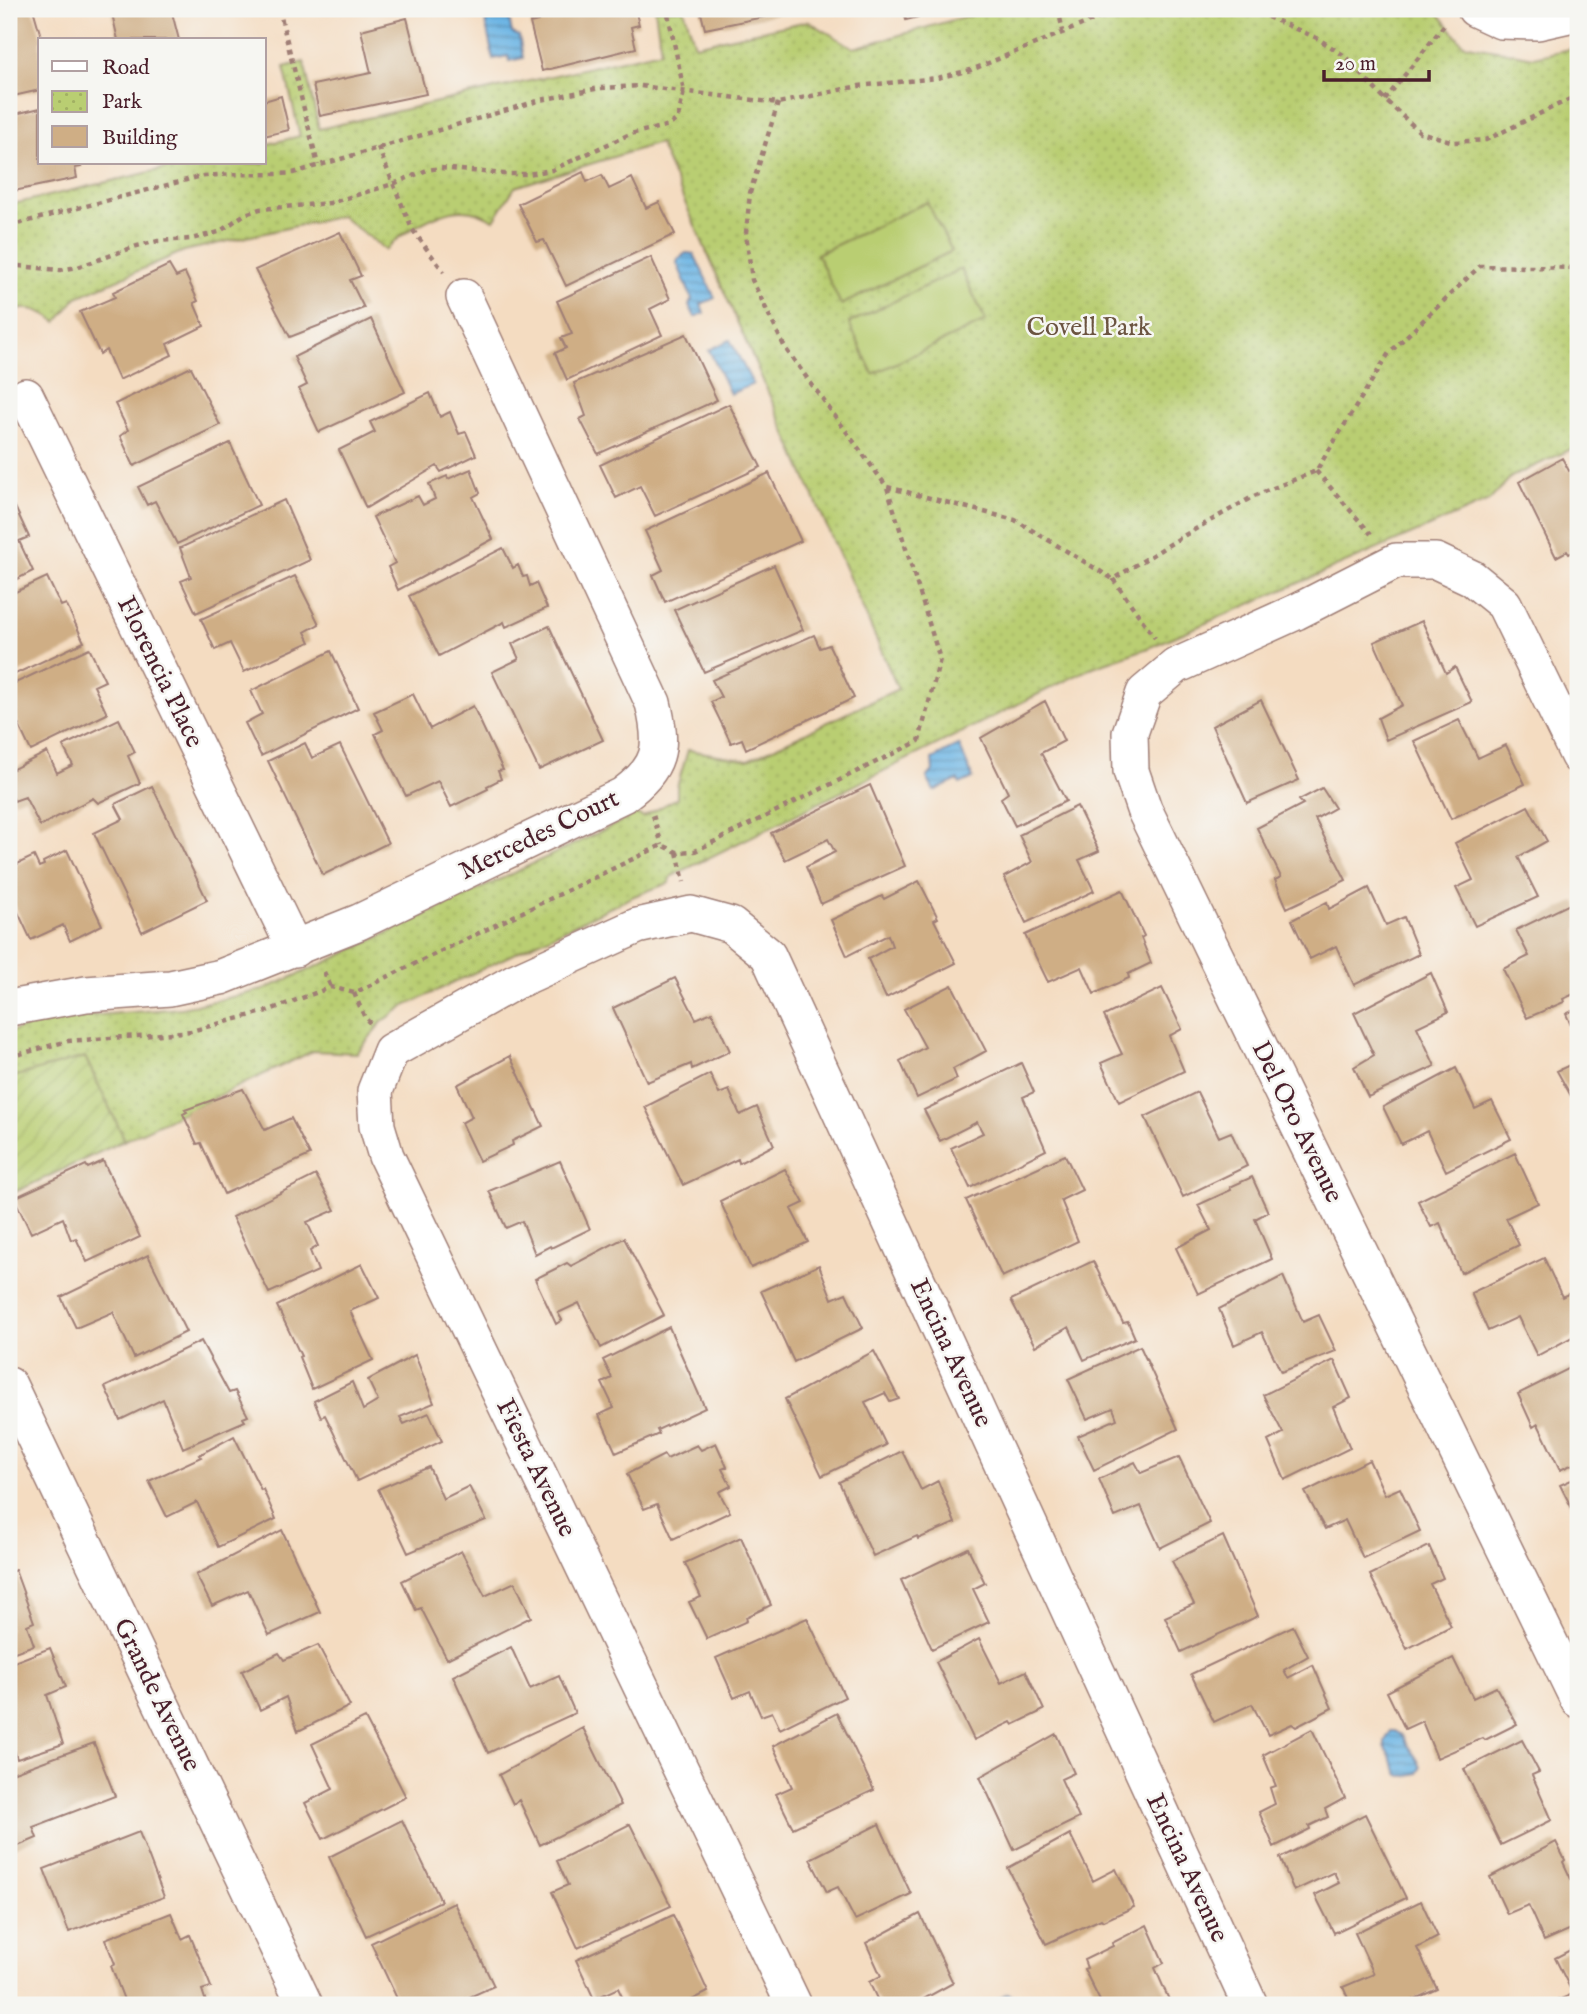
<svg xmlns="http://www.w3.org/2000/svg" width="1587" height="2014" font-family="'IM FELL English',serif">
  <defs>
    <pattern id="park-dots" width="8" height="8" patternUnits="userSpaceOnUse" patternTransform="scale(1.75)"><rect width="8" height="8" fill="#b9ce72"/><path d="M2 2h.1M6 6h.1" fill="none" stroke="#a1b063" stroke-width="1.8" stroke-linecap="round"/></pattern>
    <pattern id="garden-furrows" width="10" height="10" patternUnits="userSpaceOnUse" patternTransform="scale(1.75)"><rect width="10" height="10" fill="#b9ce72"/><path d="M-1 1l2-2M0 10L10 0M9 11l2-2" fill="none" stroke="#a1b063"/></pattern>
    <pattern id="water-rules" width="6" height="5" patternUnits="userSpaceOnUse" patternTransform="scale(1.75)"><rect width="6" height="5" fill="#6db6e5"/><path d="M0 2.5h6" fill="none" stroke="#5c93ba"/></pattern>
  </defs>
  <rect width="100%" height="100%" fill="#f6f6f2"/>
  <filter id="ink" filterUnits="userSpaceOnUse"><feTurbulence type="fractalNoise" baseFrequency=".0143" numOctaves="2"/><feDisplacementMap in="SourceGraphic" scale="14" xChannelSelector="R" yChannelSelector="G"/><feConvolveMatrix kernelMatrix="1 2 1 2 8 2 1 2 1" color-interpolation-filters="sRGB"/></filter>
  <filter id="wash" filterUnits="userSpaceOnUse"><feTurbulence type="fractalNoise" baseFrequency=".00686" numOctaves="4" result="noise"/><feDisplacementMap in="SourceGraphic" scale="28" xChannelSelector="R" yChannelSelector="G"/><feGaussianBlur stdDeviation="1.57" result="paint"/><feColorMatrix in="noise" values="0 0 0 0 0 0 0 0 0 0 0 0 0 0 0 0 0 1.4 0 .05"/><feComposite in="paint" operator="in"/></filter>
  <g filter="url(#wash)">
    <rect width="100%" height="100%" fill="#f4dcc1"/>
    <path fill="url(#park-dots)" stroke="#82764e" stroke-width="2" d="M 655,9 L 684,9 L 695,45 L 808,21 L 854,48 L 992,9 L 1435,9 L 1463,44 L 1534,57 L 1578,47 L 1578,446 L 1511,477 L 1489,501 L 1148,648 L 1093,667 L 672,876 L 669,883 L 634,896 L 403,1007 L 382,1022 L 357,1053 L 313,1051 L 9,1195 L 9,1032 L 50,1021 L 86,1016 L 182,1008 L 263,990 L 329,961 L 637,814 L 643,817 L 677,798 L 677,787 L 688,750 L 748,760 L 898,689 L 659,143 L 515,187 L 494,220 C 484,215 475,210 463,210 C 442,209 399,233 386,250 L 341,216 L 184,251 L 77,297 L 57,322 C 41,310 28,305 9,312 L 9,205 L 189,163 L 264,163 L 264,145 L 300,136 L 284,67 L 304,62 L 319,129 L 661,51 Z"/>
    <path fill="url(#garden-furrows)" stroke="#82764e" stroke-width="2" d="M 85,1057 L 125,1140 L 9,1195 L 9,1078 Z"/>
    <path fill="#b9ce72" stroke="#82764e" stroke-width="2" d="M 927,202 L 952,251 L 841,305 L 817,254 Z
      M 961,269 L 986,321 L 873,374 L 849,323 Z"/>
    <path fill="url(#water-rules)" stroke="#5c6a88" stroke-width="2" d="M 483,9 L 507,9 L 512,33 L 519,36 L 523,58 L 509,61 L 508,56 L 493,59 Z
      M 686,253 L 694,254 L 715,298 L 701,304 L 704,313 L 695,317 L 689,305 L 692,299 L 677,263 L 678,259 Z
      M 730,340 L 753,384 L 730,394 L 709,350 Z
      M 959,745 L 973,778 L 960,784 L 958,780 L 934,791 L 927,778 L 933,771 L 932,759 Z
      M 1391,1731 L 1395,1731 L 1403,1736 C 1407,1750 1417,1753 1421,1768 L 1418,1773 L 1403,1776 L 1399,1775 L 1385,1746 L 1385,1741 Z
      M 1007,1993 L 1012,1995 L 1023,2005 L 999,2005 L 998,1999 Z"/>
    <g id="blocks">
      <path fill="#cfae85" d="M 9,9 L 33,9 L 42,40 L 40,40 L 40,90 L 9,97 Z
        M 111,9 L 171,9 L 179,40 L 118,40 Z
        M 535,9 L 579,9 L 579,12 L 591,9 L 635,9 L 639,25 L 631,27 L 636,48 L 542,71 L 530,23 L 538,21 Z
        M 700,9 L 797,9 L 797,10 L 705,29 Z
        M 904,9 L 945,9 L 946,10 L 906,20 Z
        M 407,18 L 426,94 L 320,116 L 313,85 L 371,73 L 361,30 Z
        M 281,96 L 289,130 L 264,136 L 264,101 Z
        M 40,108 L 40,163 L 79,163 L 81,167 L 75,168 L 77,178 L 9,192 L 9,110 L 11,115 Z
        M 583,172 L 587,182 L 602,175 L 609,189 L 632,178 L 646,208 L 659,202 L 675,234 L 566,286 L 544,240 L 537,242 L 518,204 Z
        M 340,232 L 361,276 L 350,280 L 364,308 L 290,337 L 255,270 Z
        M 651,257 L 670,299 L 650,309 L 662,335 L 567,380 L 555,353 L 566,348 L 561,338 L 572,334 L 557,301 Z
        M 169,265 L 176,277 L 185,273 L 198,301 L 194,303 L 204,326 L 167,344 L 172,355 L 119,380 L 106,350 L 100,354 L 80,312 L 115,297 L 113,292 Z
        M 371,319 L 405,392 L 319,432 L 299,389 L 307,385 L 294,357 Z
        M 686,334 L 717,400 L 598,454 L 580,419 L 586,416 L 574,383 Z
        M 191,367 L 220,425 L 134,466 L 120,436 L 128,430 L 115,404 Z
        M 430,393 L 440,417 L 450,412 L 459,434 L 466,432 L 476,455 L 441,472 L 437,466 L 366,508 L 339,450 L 375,432 L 370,422 Z
        M 729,404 L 761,467 L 655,516 L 640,486 L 616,498 L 600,465 Z
        M 230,443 L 259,505 L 177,544 L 155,501 L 147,505 L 138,487 Z
        M 1562,458 L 1569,471 L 1578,466 L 1578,550 L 1569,554 L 1567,551 L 1556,557 L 1519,482 Z
        M 471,469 L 480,493 L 473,497 L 493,539 L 398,590 L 388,567 L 395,563 L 373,517 L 418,496 L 423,505 L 435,499 L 429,484 L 447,476 L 448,479 Z
        M 769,473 L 801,541 L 665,602 L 653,575 L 663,570 L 645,531 Z
        M 284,500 L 310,560 L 196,613 L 181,581 L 191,577 L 180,548 Z
        M 15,507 L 29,537 L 19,541 L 33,571 L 9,583 L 9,510 Z
        M 503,548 L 513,568 L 518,565 L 523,577 L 527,576 L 530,586 L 536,583 L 547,608 L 506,627 L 504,622 L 439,656 L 409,596 Z
        M 774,565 L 803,630 L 704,672 L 674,610 Z
        M 295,576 L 319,624 L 305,632 L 310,642 L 244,672 L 230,643 L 215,650 L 201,619 Z
        M 47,577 L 61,606 L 66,604 L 84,642 L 9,677 L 9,595 Z
        M 1422,621 L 1446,673 L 1455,667 L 1472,702 L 1386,740 L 1378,718 L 1402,705 L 1374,642 Z
        M 549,626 L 603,740 L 539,770 L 492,672 L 519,659 L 512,644 Z
        M 814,635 L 820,648 L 829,645 L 854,698 L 746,749 L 742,739 L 731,743 L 711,702 L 721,697 L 712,680 Z
        M 89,648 L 105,681 L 94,686 L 107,714 L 31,751 L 9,705 L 9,686 Z
        M 331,651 L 358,708 L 261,756 L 245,723 L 262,714 L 251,691 Z
        M 413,694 L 430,729 L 473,706 L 503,770 L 498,771 L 501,779 L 487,786 L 488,789 L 451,807 L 438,781 L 406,796 L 375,734 L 383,730 L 374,712 Z
        M 1261,700 L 1299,780 L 1247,803 L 1212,726 Z
        M 1045,701 L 1064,741 L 1041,753 L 1066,801 L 1015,826 L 1001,798 L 1008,793 L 981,738 Z
        M 119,719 L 135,752 L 128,756 L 140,783 L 98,803 L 93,798 L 40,826 L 25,797 L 14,801 L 9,790 L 9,771 L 47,752 L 57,773 L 73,765 L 63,746 Z
        M 1459,720 L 1478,758 L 1506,745 L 1525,784 L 1451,819 L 1414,741 Z
        M 305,743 L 312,758 L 340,745 L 388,843 L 323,875 L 268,761 Z
        M 870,785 L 905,866 L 821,904 L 806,867 L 835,852 L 828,839 L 785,860 L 771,833 Z
        M 152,786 L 207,900 L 142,932 L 94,833 L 123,819 L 115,804 Z
        M 1322,788 L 1335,808 L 1315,819 L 1346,880 L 1287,908 L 1275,880 L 1281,877 L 1257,828 L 1303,804 L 1299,800 Z
        M 1077,806 L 1099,851 L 1079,860 L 1094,891 L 1026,923 L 1004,877 L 1032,862 L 1019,835 Z
        M 1528,806 L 1547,841 L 1518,857 L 1538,897 L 1475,926 L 1456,888 L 1473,880 L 1455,843 Z
        M 67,850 L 102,925 L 70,941 L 63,925 L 31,940 L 9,893 L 9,868 L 34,856 L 39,867 L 44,865 L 43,862 Z
        M 919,881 L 938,918 L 934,920 L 956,963 L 886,998 L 868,959 L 892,946 L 888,935 L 847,956 L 831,920 L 882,896 L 884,899 Z
        M 1369,888 L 1386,925 L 1404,917 L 1419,954 L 1354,985 L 1336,946 L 1310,959 L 1292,920 L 1327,902 L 1329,909 Z
        M 1122,890 L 1144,936 L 1141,938 L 1151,963 L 1128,974 L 1129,978 L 1094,994 L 1082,967 L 1048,982 L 1025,935 Z
        M 1576,901 L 1578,906 L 1578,992 L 1563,999 L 1564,1002 L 1527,1018 L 1503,969 L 1529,956 L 1516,930 Z
        M 1431,973 L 1448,1012 L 1417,1027 L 1435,1066 L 1368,1097 L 1354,1067 L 1374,1055 L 1354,1013 Z
        M 675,978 L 696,1019 L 712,1012 L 730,1051 L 692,1069 L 691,1064 L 647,1082 L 613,1008 Z
        M 952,985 L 986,1051 L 953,1069 L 957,1079 L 917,1098 L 900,1061 L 925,1047 L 904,1009 Z
        M 1162,988 L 1182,1029 L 1169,1036 L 1184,1071 L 1119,1102 L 1101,1063 L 1122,1054 L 1104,1016 Z
        M 1578,1008 L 1578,1041 L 1566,1014 Z
        M 510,1056 L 543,1126 L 512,1141 L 513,1145 L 479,1161 L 461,1123 L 472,1117 L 457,1085 Z
        M 1578,1061 L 1578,1104 L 1576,1105 L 1557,1071 Z
        M 1021,1063 L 1034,1092 L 1023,1097 L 1046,1150 L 970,1188 L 951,1148 L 983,1133 L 977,1122 L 940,1141 L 924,1110 Z
        M 1456,1068 L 1475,1109 L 1492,1101 L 1511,1139 L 1446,1171 L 1427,1131 L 1401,1144 L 1383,1107 Z
        M 710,1074 L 719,1094 L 729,1090 L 740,1115 L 757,1107 L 774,1145 L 739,1163 L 738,1159 L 683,1185 L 645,1107 Z
        M 243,1089 L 265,1130 L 291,1118 L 310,1155 L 224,1194 L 201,1143 L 197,1144 L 183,1114 L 187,1112 L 185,1110 Z
        M 1197,1092 L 1219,1137 L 1231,1132 L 1247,1166 L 1183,1197 L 1145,1117 Z
        M 1515,1153 L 1538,1203 L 1506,1218 L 1519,1245 L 1461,1273 L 1440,1223 L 1431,1227 L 1418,1201 Z
        M 1065,1155 L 1082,1190 L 1061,1200 L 1078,1241 L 1002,1277 L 966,1200 Z
        M 103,1161 L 140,1237 L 87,1262 L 76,1238 L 71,1240 L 63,1218 L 31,1233 L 14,1198 L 86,1165 L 88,1168 Z
        M 560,1161 L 590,1229 L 551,1248 L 550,1246 L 535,1254 L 522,1221 L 506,1228 L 489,1191 Z
        M 785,1169 L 804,1203 L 791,1209 L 808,1242 L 751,1268 L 720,1201 Z
        M 316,1175 L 335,1210 L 307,1222 L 318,1246 L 310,1251 L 318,1271 L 269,1293 L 232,1217 Z
        M 1252,1177 L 1268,1212 L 1255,1219 L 1272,1259 L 1198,1294 L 1176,1248 L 1211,1230 L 1198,1205 L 1231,1190 L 1230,1187 Z
        M 624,1238 L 664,1315 L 601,1348 L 579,1303 L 558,1313 L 562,1320 L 556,1324 L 535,1279 L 567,1263 L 571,1266 Z
        M 148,1255 L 186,1332 L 134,1358 L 113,1312 L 76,1328 L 61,1297 Z
        M 1544,1258 L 1562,1297 L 1578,1289 L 1578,1334 L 1537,1356 L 1518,1317 L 1488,1331 L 1471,1293 Z
        M 1093,1261 L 1123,1323 L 1128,1322 L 1135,1338 L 1084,1360 L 1069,1327 L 1035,1346 L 1011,1300 Z
        M 362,1264 L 379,1298 L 350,1311 L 373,1360 L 312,1389 L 299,1357 L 301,1356 L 277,1306 Z
        M 819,1265 L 832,1299 L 846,1293 L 863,1328 L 794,1362 L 761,1291 Z
        M 1283,1276 L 1303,1322 L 1319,1315 L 1336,1351 L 1281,1372 L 1262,1332 L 1234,1345 L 1219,1309 Z
        M 669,1327 L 705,1408 L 657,1430 L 659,1434 L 616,1453 L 599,1415 L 614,1408 L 602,1383 L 612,1378 L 603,1360 Z
        M 201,1341 L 229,1393 L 235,1391 L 248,1416 L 243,1418 L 245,1421 L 183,1448 L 163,1399 L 120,1420 L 105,1387 Z
        M 1140,1346 L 1178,1429 L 1094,1470 L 1078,1436 L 1117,1419 L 1113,1408 L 1087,1419 L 1068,1379 Z
        M 874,1351 L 899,1399 L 890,1402 L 885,1393 L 865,1402 L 886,1445 L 822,1476 L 785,1399 Z
        M 415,1355 L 434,1403 L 400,1417 L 404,1424 L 429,1413 L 442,1441 L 357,1481 L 325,1415 L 321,1417 L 314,1401 L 352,1382 L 363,1410 L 378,1401 L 368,1380 Z
        M 1334,1360 L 1351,1398 L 1333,1407 L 1350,1448 L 1285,1480 L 1268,1441 L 1283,1433 L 1263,1395 Z
        M 1578,1364 L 1578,1462 L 1560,1470 L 1538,1424 L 1533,1427 L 1518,1394 Z
        M 234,1436 L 261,1490 L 263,1489 L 276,1519 L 218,1547 L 197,1502 L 167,1517 L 149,1481 L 201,1457 L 199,1455 Z
        M 716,1443 L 727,1467 L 722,1469 L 731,1486 L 719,1492 L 730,1512 L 673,1539 L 657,1504 L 644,1509 L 627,1474 L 664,1455 L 667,1459 L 697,1445 L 701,1450 Z
        M 902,1451 L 921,1490 L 938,1481 L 955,1523 L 918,1539 L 917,1536 L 873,1556 L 839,1482 Z
        M 1179,1457 L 1210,1523 L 1160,1548 L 1141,1506 L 1115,1517 L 1099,1479 L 1135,1462 L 1141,1473 Z
        M 1369,1460 L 1385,1495 L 1400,1488 L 1420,1531 L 1363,1558 L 1345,1520 L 1325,1529 L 1305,1492 Z
        M 429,1467 L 443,1499 L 469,1486 L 486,1520 L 408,1553 L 378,1489 Z
        M 1578,1477 L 1578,1520 L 1560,1485 Z
        M 282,1530 L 320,1612 L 269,1635 L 248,1590 L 212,1606 L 196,1575 Z
        M 1223,1536 L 1258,1616 L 1181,1652 L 1165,1617 L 1194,1604 L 1172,1561 Z
        M 741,1537 L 771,1605 L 746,1617 L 747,1621 L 707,1639 L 689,1602 L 701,1597 L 685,1563 Z
        M 1429,1546 L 1443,1578 L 1430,1584 L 1451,1626 L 1407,1649 L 1370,1575 Z
        M 968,1548 L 985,1583 L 973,1589 L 989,1622 L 932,1649 L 901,1580 Z
        M 461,1551 L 485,1596 L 515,1582 L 531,1617 L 447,1659 L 421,1608 L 416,1610 L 402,1581 Z
        M 15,1570 L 34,1622 L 27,1625 L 34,1645 L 9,1654 L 9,1573 Z
        M 807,1618 L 845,1697 L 780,1729 L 772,1712 L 761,1716 L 750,1691 L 734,1698 L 716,1658 Z
        M 1293,1626 L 1308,1656 L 1284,1670 L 1288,1678 L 1313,1665 L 1332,1708 L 1296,1727 L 1292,1724 L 1268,1735 L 1252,1704 L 1214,1722 L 1191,1674 Z
        M 979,1639 L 1001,1683 L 1026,1671 L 1044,1710 L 1013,1725 L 1011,1722 L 974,1740 L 936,1662 Z
        M 318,1645 L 350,1706 L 298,1731 L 286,1697 L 260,1710 L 242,1671 L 279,1653 L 284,1660 Z
        M 511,1647 L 530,1689 L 559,1676 L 575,1713 L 488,1753 L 453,1676 Z
        M 50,1648 L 66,1687 L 47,1695 L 63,1744 L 17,1759 L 9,1734 L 9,1664 Z
        M 1453,1658 L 1473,1698 L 1496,1687 L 1517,1724 L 1485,1740 L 1483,1738 L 1437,1758 L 1422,1721 L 1405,1729 L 1387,1692 Z
        M 837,1713 L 874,1790 L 793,1828 L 776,1794 L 792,1787 L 773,1746 Z
        M 365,1718 L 406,1797 L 323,1839 L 305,1803 L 333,1789 L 312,1744 Z
        M 583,1728 L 621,1805 L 540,1845 L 519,1800 L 513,1804 L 499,1775 Z
        M 1312,1729 L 1345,1798 L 1325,1809 L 1328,1817 L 1309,1826 L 1310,1829 L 1274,1847 L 1259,1812 L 1275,1804 L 1270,1788 L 1276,1786 L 1263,1755 Z
        M 1056,1734 L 1074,1773 L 1061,1779 L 1079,1818 L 1014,1850 L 980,1777 Z
        M 1522,1740 L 1539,1772 L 1532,1775 L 1552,1820 L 1501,1845 L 1464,1769 Z
        M 94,1743 L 115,1796 L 33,1827 L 37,1838 L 9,1850 L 9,1774 Z
        M 1365,1814 L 1406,1898 L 1334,1933 L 1315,1895 L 1339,1883 L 1334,1872 L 1294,1891 L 1280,1858 Z
        M 402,1820 L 441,1901 L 366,1936 L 329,1857 Z
        M 630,1824 L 671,1906 L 578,1948 L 552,1892 L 568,1885 L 557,1861 Z
        M 879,1824 L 911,1894 L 855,1920 L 838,1887 L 827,1892 L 810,1859 Z
        M 139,1832 L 164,1897 L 69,1932 L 44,1869 Z
        M 1070,1834 L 1093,1881 L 1116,1869 L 1134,1907 L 1103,1921 L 1101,1919 L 1046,1944 L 1008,1868 Z
        M 1556,1842 L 1565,1860 L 1563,1862 L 1571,1879 L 1578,1875 L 1578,1926 L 1544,1941 L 1528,1905 L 1507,1914 L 1490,1877 Z
        M 1421,1901 L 1438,1937 L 1417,1948 L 1437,1989 L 1402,2005 L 1351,2005 L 1343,1987 L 1374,1974 L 1355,1933 Z
        M 454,1903 L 494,1986 L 452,2005 L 400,2005 L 371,1943 Z
        M 171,1913 L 182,1939 L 190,1935 L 211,1987 L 202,1990 L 207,2005 L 126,2005 L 111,1966 L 115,1964 L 105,1939 Z
        M 920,1914 L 953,1983 L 918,2002 L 919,2005 L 880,2005 L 869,1982 L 881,1976 L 866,1943 Z
        M 673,1915 L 708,1992 L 682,2005 L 626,2005 L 618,1988 L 594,1999 L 576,1960 Z
        M 1147,1925 L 1164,1963 L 1155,1968 L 1170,2002 L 1163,2005 L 1102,2005 L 1084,1969 L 1087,1968 L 1084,1960 L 1113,1946 L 1112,1943 Z
        M 1578,1946 L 1578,2005 L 1547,2005 L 1573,1994 L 1555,1958 Z"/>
    </g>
  </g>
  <g filter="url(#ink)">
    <use href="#blocks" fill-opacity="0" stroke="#9f7e76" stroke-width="2"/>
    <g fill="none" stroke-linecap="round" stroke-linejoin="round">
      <g stroke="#9f7e76" stroke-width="38">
        <path id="minor" d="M 1475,9 L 1501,21 L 1538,22 L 1578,13
          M 26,396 L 295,949
          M 1578,756 L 1504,604 L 1472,578 L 1436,561 L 1396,561 L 1296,612 L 1176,666 L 1144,693 L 1130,733 L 1131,771 L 1144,809 L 1578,1700
          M 9,1008 L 86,994 L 170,988 L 221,977 L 359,922 L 623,795 C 661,767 664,748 653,703 L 464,297
          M 9,1385 L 305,2005
          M 794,2005 L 386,1156 L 377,1126 L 375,1091 L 391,1051 L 514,982 L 637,926 L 691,914 L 731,925 L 768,955 L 1250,2005"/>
      </g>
      <path stroke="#9f7e76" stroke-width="4.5" stroke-dasharray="5 5" stroke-linecap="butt" d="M 279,9 L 318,165
        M 1058,9 L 1063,31
        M 1249,9 L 1317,38 L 1345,56 L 1385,100 L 1420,132 L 1454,142 L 1486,140 L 1578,95
        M 1385,100 L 1445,24
        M 778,103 L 750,193 L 746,233 L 752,280 L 785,348 L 887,487 L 1015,520 L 1113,579 L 1185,535 L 1256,495 L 1316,471 L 1389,353 L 1480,266 L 1578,268
        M 378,147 L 412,229 L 444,272
        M 9,226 L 198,177 C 229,172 261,176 293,173 L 541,100 L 600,88 L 640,86 L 778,103 L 859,86 L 937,78 L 971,70 L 1121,9
        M 9,265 L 60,270 L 78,267 L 137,246 L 158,241 L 191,239 L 219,232 L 245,214 L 260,209 L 330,203 L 393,184 L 427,170 L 440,168 L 504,174 L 528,174 L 552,170 L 630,134 L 670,125 L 678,118 L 684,91 L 667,9
        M 1316,471 L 1371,534
        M 1113,579 L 1155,638
        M 653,815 L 662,845
        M 677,852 L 684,882
        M 324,972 L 331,987
        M 354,993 L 365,1018 L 370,1023
        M 9,1057 L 68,1041 L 152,1035 L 191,1031 L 267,1011 L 331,987 L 354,993 L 662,845 L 677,852 L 695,851 L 919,741 L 940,659 L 887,487"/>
      <use href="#minor" stroke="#fff" stroke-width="35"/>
    </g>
  </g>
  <g text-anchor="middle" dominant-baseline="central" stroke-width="5" stroke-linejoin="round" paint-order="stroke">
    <g font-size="26" fill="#6b5440" stroke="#f6f6f2">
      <text x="1089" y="327">Covell Park</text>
    </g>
    <g font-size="26" fill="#4a1f2b" stroke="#f6f6f2">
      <text transform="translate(160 672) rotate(64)">Florencia Place</text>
      <text transform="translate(539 835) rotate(-26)">Mercedes Court</text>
      <text transform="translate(1297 1122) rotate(64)">Del Oro Avenue</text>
      <text transform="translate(951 1353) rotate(65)">Encina Avenue</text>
      <text transform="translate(536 1468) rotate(64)">Fiesta Avenue</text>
      <text transform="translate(157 1695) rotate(64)">Grande Avenue</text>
      <text transform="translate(1187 1868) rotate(65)">Encina Avenue</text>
    </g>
  </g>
  <rect width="1587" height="2014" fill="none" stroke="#f6f6f2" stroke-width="35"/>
  <rect x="38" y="38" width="228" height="126" fill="#f6f6f2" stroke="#b1a0a2" stroke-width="2"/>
  <rect x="52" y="61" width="35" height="10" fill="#ffffff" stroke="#b1a0a2" stroke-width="2"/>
  <text x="102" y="74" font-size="21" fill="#4a1f2b">Road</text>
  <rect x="52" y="91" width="35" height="21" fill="url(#park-dots)" stroke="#b1a0a2" stroke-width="2"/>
  <text x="102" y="108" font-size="21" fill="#4a1f2b">Park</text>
  <rect x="52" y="126" width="35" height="21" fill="#cfae85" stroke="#b1a0a2" stroke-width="2"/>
  <text x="102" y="144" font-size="21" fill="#4a1f2b">Building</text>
  <path d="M1324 70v10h105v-10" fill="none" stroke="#4a1f2b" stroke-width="3.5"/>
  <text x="1335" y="70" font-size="21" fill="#4a1f2b" stroke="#f6f6f2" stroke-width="5" paint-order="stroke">20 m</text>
</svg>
